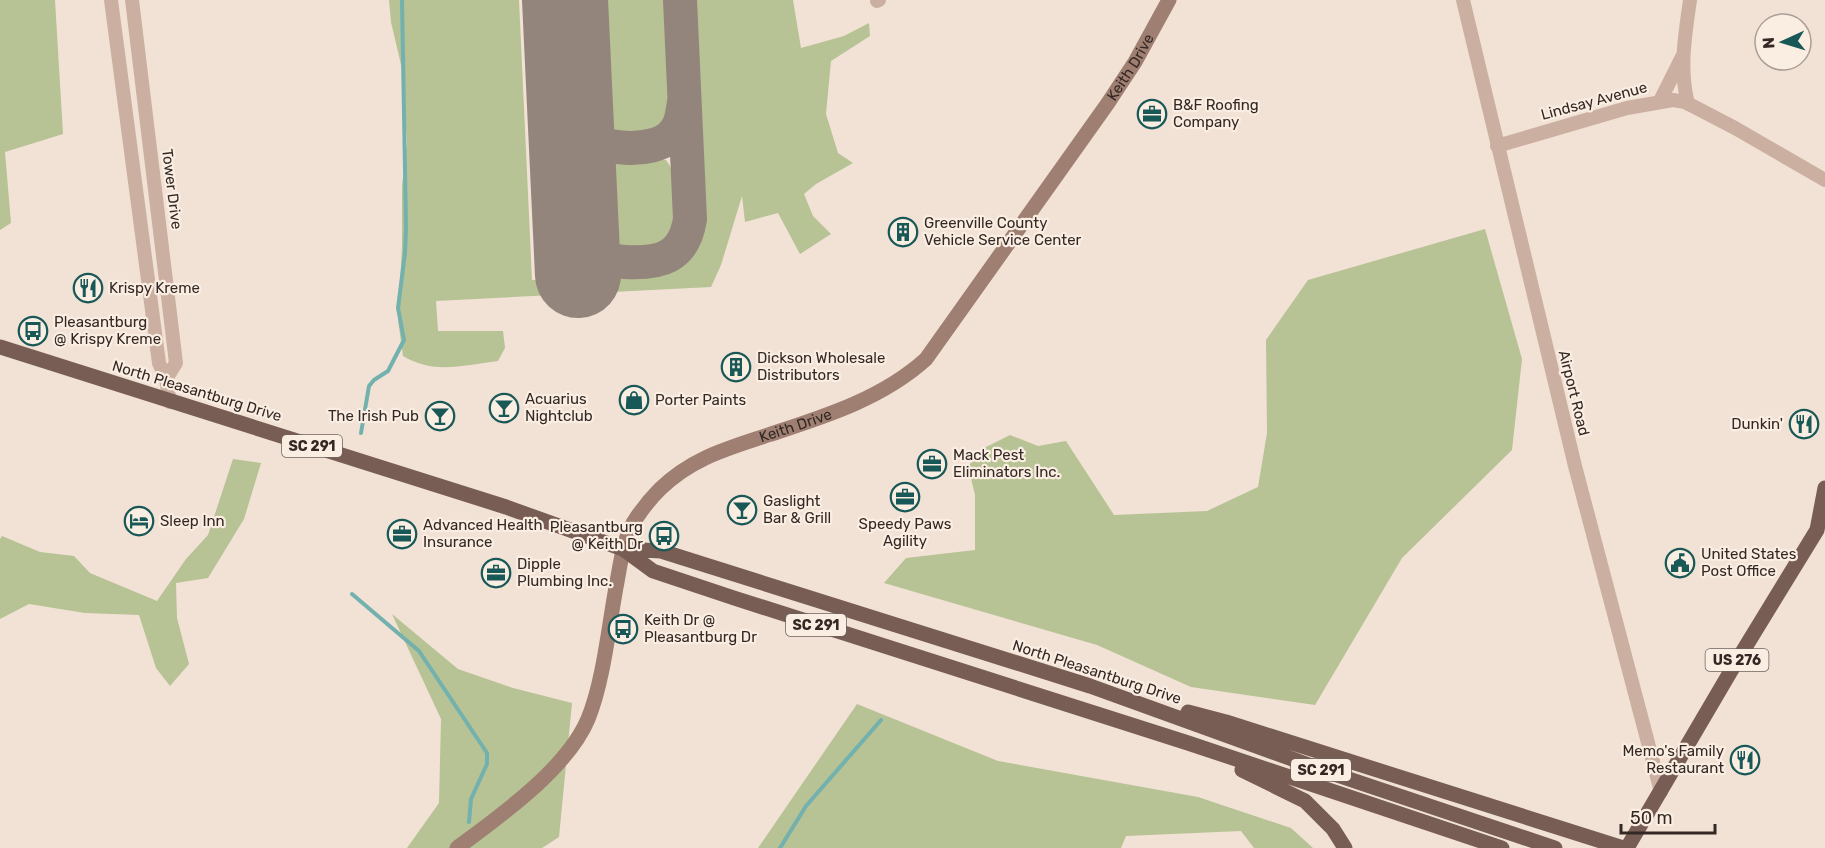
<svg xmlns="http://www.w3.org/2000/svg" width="1825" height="848" font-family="Rubik,sans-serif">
  <rect width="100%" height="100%" fill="#f2e2d5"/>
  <path fill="#b7c295" d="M 0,0 L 55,0 L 63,134 L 5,152 L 11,223 L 0,230 Z
    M 389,0 L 519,0 L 532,280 L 646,275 C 677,269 689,263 700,234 L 690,0 L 793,0 L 801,48 L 844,36 L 869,23 L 870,36 L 831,61 L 826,114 L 838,153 L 853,163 L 816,184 L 804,194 L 813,216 L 831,234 L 800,254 L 778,213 L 745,222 L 742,196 L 721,265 L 711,287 L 436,301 L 438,331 L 503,331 L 505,348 L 498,361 C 463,365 435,375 403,356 L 398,320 L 402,246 L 402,186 L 407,142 L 402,69 L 391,22 Z
    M 607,0 L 668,0 L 673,106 C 668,138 639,138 613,135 Z
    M 644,156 L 666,160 C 676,173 677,189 677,205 C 676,212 678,222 675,229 C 667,253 639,252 618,250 L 614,162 L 628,157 Z
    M 1485,229 L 1522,359 L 1512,450 L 1402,558 L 1315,705 L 1191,687 L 1097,645 L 884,583 L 906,558 L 975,550 L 975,495 L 968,466 L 986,447 L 1010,435 L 1038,446 L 1066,441 L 1114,515 L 1207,511 L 1258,487 L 1267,433 L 1266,340 L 1308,280 Z
    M 233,459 L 261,463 L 244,519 L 208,578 L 176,583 L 177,618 L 189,664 L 170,686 L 156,668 L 139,615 L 85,613 L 29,604 L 0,619 L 0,539 L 2,536 L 40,552 L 74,556 L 90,573 L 157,601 L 186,559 L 208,535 Z
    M 392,614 L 458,669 L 513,688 L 572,703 L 559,837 L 542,848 L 407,848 L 439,803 L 441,719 Z
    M 857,704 L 998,761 L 1198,797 L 1291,828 L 1313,848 L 1254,848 L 1241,831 L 1126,836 L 1121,848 L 758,848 Z"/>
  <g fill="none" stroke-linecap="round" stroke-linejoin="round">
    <path stroke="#73b1ae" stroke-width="4" d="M 361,433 L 369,386 L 374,380 L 388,371 L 404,340 L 398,308 L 405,253 L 406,227 L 402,0
      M 352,594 L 419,651 L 487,753 L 487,764 L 471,799 L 469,822
      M 780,848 L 806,806 L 881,720"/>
    <path stroke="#93857c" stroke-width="34" d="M 570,105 C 573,114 574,124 580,131 C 598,151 652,154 671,136 C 681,127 682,115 684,102
      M 576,226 C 579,236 581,245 589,251 C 599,260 612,261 625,262 C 660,264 684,258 690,219 L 680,0"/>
    <path stroke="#93857c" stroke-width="86" d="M 565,0 L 578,275"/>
    <path stroke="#cbb0a1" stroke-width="14" d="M 111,0 L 159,363 L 166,379 L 170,402
      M 132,0 L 176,363 L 166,379
      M 1463,0 L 1575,466 L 1661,792
      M 877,1 L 879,0
      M 1660,101 L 1682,57
      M 1688,104 C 1679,68 1685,36 1690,0
      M 1497,146 L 1627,108 L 1673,100 L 1685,102 L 1735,128 L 1825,180"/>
    <path stroke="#9e7f72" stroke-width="15" id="s1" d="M 457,848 C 500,816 567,769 588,719 C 604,680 609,623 617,582 C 621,560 624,535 637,517 C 643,508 652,497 660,489 C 692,458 726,449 768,435 C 823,417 882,399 926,359 L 1108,103 L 1135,62 L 1169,0"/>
    <path stroke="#785d54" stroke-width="15" d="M 0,347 L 506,507 L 623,549 L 661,551 L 1090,686 L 1331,773 L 1555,848
      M 623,549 L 653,571 L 734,598 L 1188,743 L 1502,848
      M 1188,712 L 1226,722 L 1623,848
      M 1242,770 L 1305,801 L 1333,829 L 1345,848
      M 1627,848 L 1735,664 L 1817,530 L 1825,488"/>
  </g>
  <defs>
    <g id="office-ring" transform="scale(1.5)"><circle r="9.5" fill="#faede2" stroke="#185857" stroke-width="1.5"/><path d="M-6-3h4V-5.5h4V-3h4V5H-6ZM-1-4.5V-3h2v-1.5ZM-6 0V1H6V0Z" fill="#185857"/></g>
    <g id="building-ring" transform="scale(1.5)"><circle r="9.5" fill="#faede2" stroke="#185857" stroke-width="1.5"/><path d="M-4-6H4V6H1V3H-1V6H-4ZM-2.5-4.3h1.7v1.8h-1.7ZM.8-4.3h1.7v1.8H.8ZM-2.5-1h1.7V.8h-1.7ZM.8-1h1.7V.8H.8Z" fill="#185857"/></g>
    <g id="restaurant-ring" transform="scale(1.5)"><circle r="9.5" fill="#faede2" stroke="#185857" stroke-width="1.5"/><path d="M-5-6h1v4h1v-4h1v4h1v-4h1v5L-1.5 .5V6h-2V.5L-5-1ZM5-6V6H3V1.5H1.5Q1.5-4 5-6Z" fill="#185857"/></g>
    <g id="bus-ring" transform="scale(1.5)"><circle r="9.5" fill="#faede2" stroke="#185857" stroke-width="1.5"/><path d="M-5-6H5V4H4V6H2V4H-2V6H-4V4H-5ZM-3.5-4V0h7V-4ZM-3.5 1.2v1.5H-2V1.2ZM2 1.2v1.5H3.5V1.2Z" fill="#185857"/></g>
    <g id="shop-ring" transform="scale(1.5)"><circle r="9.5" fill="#faede2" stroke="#185857" stroke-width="1.5"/><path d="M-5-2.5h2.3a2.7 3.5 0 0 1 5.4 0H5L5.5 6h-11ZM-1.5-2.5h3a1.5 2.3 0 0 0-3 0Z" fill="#185857"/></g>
    <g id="bar-ring" transform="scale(1.5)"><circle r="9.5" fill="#faede2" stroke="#185857" stroke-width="1.5"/><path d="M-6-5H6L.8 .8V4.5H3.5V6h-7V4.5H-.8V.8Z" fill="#185857"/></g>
    <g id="hotel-ring" transform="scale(1.5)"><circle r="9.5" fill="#faede2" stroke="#185857" stroke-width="1.5"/><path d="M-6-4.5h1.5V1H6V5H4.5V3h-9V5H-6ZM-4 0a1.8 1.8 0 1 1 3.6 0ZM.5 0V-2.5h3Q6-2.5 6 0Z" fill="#185857"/></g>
    <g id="civic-ring" transform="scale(1.5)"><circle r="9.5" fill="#faede2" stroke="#185857" stroke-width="1.5"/><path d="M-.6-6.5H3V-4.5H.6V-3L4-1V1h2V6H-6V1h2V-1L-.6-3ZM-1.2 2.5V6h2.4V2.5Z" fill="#185857"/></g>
  </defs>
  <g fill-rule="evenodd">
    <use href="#office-ring" x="1152" y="114"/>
    <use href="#building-ring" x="903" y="232"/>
    <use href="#restaurant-ring" x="88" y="288"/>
    <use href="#bus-ring" x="33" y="331"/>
    <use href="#building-ring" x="736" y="367"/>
    <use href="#shop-ring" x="634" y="400"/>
    <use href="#bar-ring" x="504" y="408"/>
    <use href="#bar-ring" x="440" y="416"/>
    <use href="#restaurant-ring" x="1804" y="424"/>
    <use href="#office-ring" x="932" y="464"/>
    <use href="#office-ring" x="905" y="497"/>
    <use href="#bar-ring" x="742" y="510"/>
    <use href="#hotel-ring" x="139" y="521"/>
    <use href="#office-ring" x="402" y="534"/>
    <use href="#bus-ring" x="664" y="536"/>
    <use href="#civic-ring" x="1680" y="563"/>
    <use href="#office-ring" x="496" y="573"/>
    <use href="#bus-ring" x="623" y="629"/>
    <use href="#restaurant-ring" x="1745" y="760"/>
  </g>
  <g text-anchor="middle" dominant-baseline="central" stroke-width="4.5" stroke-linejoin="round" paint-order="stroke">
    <g fill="#faede2" stroke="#6f635d" stroke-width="1.5">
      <rect x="282" y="435" width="60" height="22" rx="4.5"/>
      <rect x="786" y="614" width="60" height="22" rx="4.5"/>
      <rect x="1705.5" y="649" width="63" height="22" rx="4.5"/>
      <rect x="1291" y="759" width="60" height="22" rx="4.5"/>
    </g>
    <g font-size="14" font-weight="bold" fill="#342824">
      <text x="312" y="446">SC 291</text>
      <text x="816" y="625">SC 291</text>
      <text x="1737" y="660">US 276</text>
      <text x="1321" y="770">SC 291</text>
    </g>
    <g font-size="15" fill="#342824" stroke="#faede2">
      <text stroke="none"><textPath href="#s1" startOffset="1086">Keith Drive</textPath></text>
      <text transform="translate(1594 101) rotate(-15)">Lindsay Avenue</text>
      <text transform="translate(172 189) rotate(83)">Tower Drive</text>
      <text transform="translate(197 391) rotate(17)">North Pleasantburg Drive</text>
      <text transform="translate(1574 393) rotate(76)">Airport Road</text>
      <text stroke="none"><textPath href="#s1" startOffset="582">Keith Drive</textPath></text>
      <text transform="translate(1097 672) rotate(18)">North Pleasantburg Drive</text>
    </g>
    <g font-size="15" fill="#342824" stroke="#faede2" text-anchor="start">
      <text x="1173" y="105">B&amp;F Roofing<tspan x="1173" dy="17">Company</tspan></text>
      <text x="924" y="223">Greenville County<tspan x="924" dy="17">Vehicle Service Center</tspan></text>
      <text x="109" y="288">Krispy Kreme</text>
      <text x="54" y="322">Pleasantburg<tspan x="54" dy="17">@ Krispy Kreme</tspan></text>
      <text x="757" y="358">Dickson Wholesale<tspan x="757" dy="17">Distributors</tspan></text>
      <text x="525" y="399">Acuarius<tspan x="525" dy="17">Nightclub</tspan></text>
      <text x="655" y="400">Porter Paints</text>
      <text x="419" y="416" text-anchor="end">The Irish Pub</text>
      <text x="1783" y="424" text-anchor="end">Dunkin'</text>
      <text x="953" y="455">Mack Pest<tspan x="953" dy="17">Eliminators Inc.</tspan></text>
      <text x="763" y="501">Gaslight<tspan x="763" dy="17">Bar &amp; Grill</tspan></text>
      <text x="160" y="521">Sleep Inn</text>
      <text x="905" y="524" text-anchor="middle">Speedy Paws<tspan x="905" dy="17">Agility</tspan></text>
      <text x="423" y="525">Advanced Health<tspan x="423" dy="17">Insurance</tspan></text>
      <text x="643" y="527" text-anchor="end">Pleasantburg<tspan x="643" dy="17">@ Keith Dr</tspan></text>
      <text x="1701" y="554">United States<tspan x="1701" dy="17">Post Office</tspan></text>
      <text x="517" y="564">Dipple<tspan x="517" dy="17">Plumbing Inc.</tspan></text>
      <text x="644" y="620">Keith Dr @<tspan x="644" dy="17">Pleasantburg Dr</tspan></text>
      <text x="1724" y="751" text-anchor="end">Memo's Family<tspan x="1724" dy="17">Restaurant</tspan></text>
    </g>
  </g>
  <g transform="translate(1783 42) rotate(266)"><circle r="28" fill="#faede2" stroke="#ab9e96" stroke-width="1.5"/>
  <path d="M0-4.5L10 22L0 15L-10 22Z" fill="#185857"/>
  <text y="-9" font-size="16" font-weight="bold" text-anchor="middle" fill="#342824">N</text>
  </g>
  <path d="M1621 824v9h94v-9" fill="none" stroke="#342824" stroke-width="3"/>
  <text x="1630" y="824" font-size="18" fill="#342824" stroke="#faede2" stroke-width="4.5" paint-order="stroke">50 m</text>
</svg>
